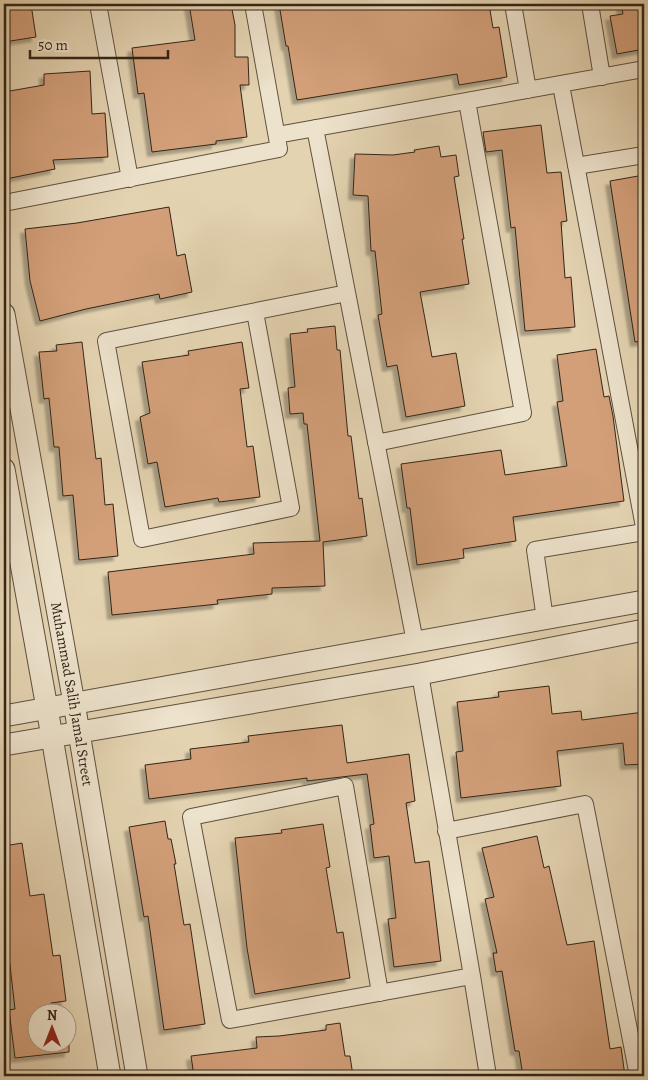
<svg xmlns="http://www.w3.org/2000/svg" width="648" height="1080" font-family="Alegreya,serif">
  <defs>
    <filter id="shadow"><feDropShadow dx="-4.5" dy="4.5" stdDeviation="1" flood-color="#0004"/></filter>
  </defs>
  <rect width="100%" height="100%" fill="#e4d3b1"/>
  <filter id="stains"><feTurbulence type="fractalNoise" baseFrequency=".004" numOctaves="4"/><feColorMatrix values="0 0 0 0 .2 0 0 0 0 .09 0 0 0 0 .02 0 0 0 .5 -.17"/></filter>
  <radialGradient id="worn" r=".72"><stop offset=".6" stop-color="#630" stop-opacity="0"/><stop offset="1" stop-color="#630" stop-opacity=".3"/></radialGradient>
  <path fill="#d29f79" stroke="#322517" filter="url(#shadow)" d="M 4,4 L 31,4 L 36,37 L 4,42 Z
    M 189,4 L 231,4 L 235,25 L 235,57 L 248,57 L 249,85 L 240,85 L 247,137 L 216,141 L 216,144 L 152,152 L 144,93 L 138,94 L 132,48 L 195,40 Z
    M 279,4 L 489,4 L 493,28 L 499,27 L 507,77 L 459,85 L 457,74 L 297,100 L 288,46 L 286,46 Z
    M 621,4 L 644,4 L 644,49 L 617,54 L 610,16 L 623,14 Z
    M 90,71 L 92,114 L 105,113 L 108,157 L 53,160 L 55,169 L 6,179 L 4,166 L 4,92 L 44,85 L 44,74 Z
    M 541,125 L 547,173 L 561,172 L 567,221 L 561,222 L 565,278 L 571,277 L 575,327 L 525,331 L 515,227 L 511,228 L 502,150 L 486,152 L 483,132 Z
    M 439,146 L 441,157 L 456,155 L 459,176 L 454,177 L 464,239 L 462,239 L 469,284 L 420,292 L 432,357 L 456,353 L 465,406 L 406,417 L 397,365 L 387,367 L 378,315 L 382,314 L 375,251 L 371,251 L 368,196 L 353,195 L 355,154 L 393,155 L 415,152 L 414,150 Z
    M 644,175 L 644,341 L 635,342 L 610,181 Z
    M 169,207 L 177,256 L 185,254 L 192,292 L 160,299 L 159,294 L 86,309 L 40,321 L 30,281 L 25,229 L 77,223 Z
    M 335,326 L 337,350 L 340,350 L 348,436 L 351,436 L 359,499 L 362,498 L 367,536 L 323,542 L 325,586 L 272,588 L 272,594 L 217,600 L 218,604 L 112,615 L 108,572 L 254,554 L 253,543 L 320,541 L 307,424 L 304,424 L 303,413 L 290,414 L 288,388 L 295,387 L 290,334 L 308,332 L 307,329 Z
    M 82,342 L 96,459 L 101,458 L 105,505 L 113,504 L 118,556 L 79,560 L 73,495 L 63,496 L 59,447 L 54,447 L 49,398 L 44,399 L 39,352 L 57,351 L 56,345 Z
    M 242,342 L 249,388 L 240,389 L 247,447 L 253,446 L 260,497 L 219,502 L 218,498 L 165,507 L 157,462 L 148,464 L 140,417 L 150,413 L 142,362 L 189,355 L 188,351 Z
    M 596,349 L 604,397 L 609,396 L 613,416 L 624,501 L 513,517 L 516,541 L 463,549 L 464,558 L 417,565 L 410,508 L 407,508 L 401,464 L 501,450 L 505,475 L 567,466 L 557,402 L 563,401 L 557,355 Z
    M 549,686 L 552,714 L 581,711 L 582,720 L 644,712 L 644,764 L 625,765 L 623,743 L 557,751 L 561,786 L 461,798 L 456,752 L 463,751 L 457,702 L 499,697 L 498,692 Z
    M 342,725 L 347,763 L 409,754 L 415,801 L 406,803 L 415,863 L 429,861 L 441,961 L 394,967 L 388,919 L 396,918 L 389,856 L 374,858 L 370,825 L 374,824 L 367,774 L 307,781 L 307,778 L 149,799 L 145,765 L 191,759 L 190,749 L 249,742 L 248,736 Z
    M 165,821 L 168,839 L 171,839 L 176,864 L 174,864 L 184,925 L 190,924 L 205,1024 L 164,1030 L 148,916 L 144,917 L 129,827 Z
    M 323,824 L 330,867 L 326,868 L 337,933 L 343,932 L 350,978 L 255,994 L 247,948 L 235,838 L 282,833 L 281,830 Z
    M 537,836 L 544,868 L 549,866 L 567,945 L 594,941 L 610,1049 L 621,1047 L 625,1076 L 523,1076 L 519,1051 L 515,1051 L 502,971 L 496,972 L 493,953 L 497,953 L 485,899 L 494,897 L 482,848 Z
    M 22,843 L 30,896 L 44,894 L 53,956 L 60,955 L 66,1001 L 51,1003 L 52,1012 L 38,1012 L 38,1042 L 69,1042 L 69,1052 L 15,1058 L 9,1010 L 15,1009 L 8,948 L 7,948 L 4,928 L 4,846 Z
    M 340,1023 L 345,1056 L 350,1056 L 353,1076 L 194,1076 L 191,1056 L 257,1048 L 256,1037 L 279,1036 L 326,1030 L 326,1025 Z"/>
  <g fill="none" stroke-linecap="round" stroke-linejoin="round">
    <g stroke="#5e503e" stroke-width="18">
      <path id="minor" d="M 98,4 L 130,179
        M 513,4 L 528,90
        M 590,4 L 602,77
        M 561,85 L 644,527
        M 315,128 L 415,642
        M 277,135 L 644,69
        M 576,166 L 644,155
        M 4,203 L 279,149 L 253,4
        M 255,312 L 291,508 L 142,539 L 106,341 L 347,293
        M 376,443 L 523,413 L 467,101
        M 545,619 L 535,550 L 644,532
        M 446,831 L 585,804 L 638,1076
        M 472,976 L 488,1076
        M 380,993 L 345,786 L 191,817 L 230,1020 L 472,976 L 420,674"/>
    </g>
    <g stroke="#5e503e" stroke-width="23">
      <g id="tertiary">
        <path id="s1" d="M 4,314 L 74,703 L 137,1076"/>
        <path d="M 4,469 L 47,708 L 110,1076"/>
        <path d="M 4,716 L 644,601"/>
        <path d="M 4,745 L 420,674 L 644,630"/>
      </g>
    </g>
    <use href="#minor" stroke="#ede2cc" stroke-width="16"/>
    <use href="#tertiary" stroke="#ede2cc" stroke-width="21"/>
  </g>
  <g text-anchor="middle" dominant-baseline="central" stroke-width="4.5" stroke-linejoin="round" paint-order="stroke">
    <g font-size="15" fill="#322517" stroke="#ede2cc">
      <text stroke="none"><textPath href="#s1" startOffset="386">Muhammad Salih Jamal Street</textPath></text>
    </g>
  </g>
  <rect width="648" height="1080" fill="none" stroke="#e4d3b1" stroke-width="20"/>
  <rect x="5" y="5" width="638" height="1070" fill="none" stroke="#322517" stroke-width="2.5"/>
  <rect x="10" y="10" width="628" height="1060" fill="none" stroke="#322517"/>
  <g transform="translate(52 1028)"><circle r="24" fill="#ede2cc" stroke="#a29684"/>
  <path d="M0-4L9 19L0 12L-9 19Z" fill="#8f2418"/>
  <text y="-8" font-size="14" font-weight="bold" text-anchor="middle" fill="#322517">N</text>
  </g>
  <path d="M30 50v8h138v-8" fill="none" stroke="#322517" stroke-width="2.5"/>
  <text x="38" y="50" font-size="15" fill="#322517" stroke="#ede2cc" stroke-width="4" paint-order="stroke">50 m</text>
  <rect width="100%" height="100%" filter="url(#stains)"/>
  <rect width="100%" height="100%" fill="url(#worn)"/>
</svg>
